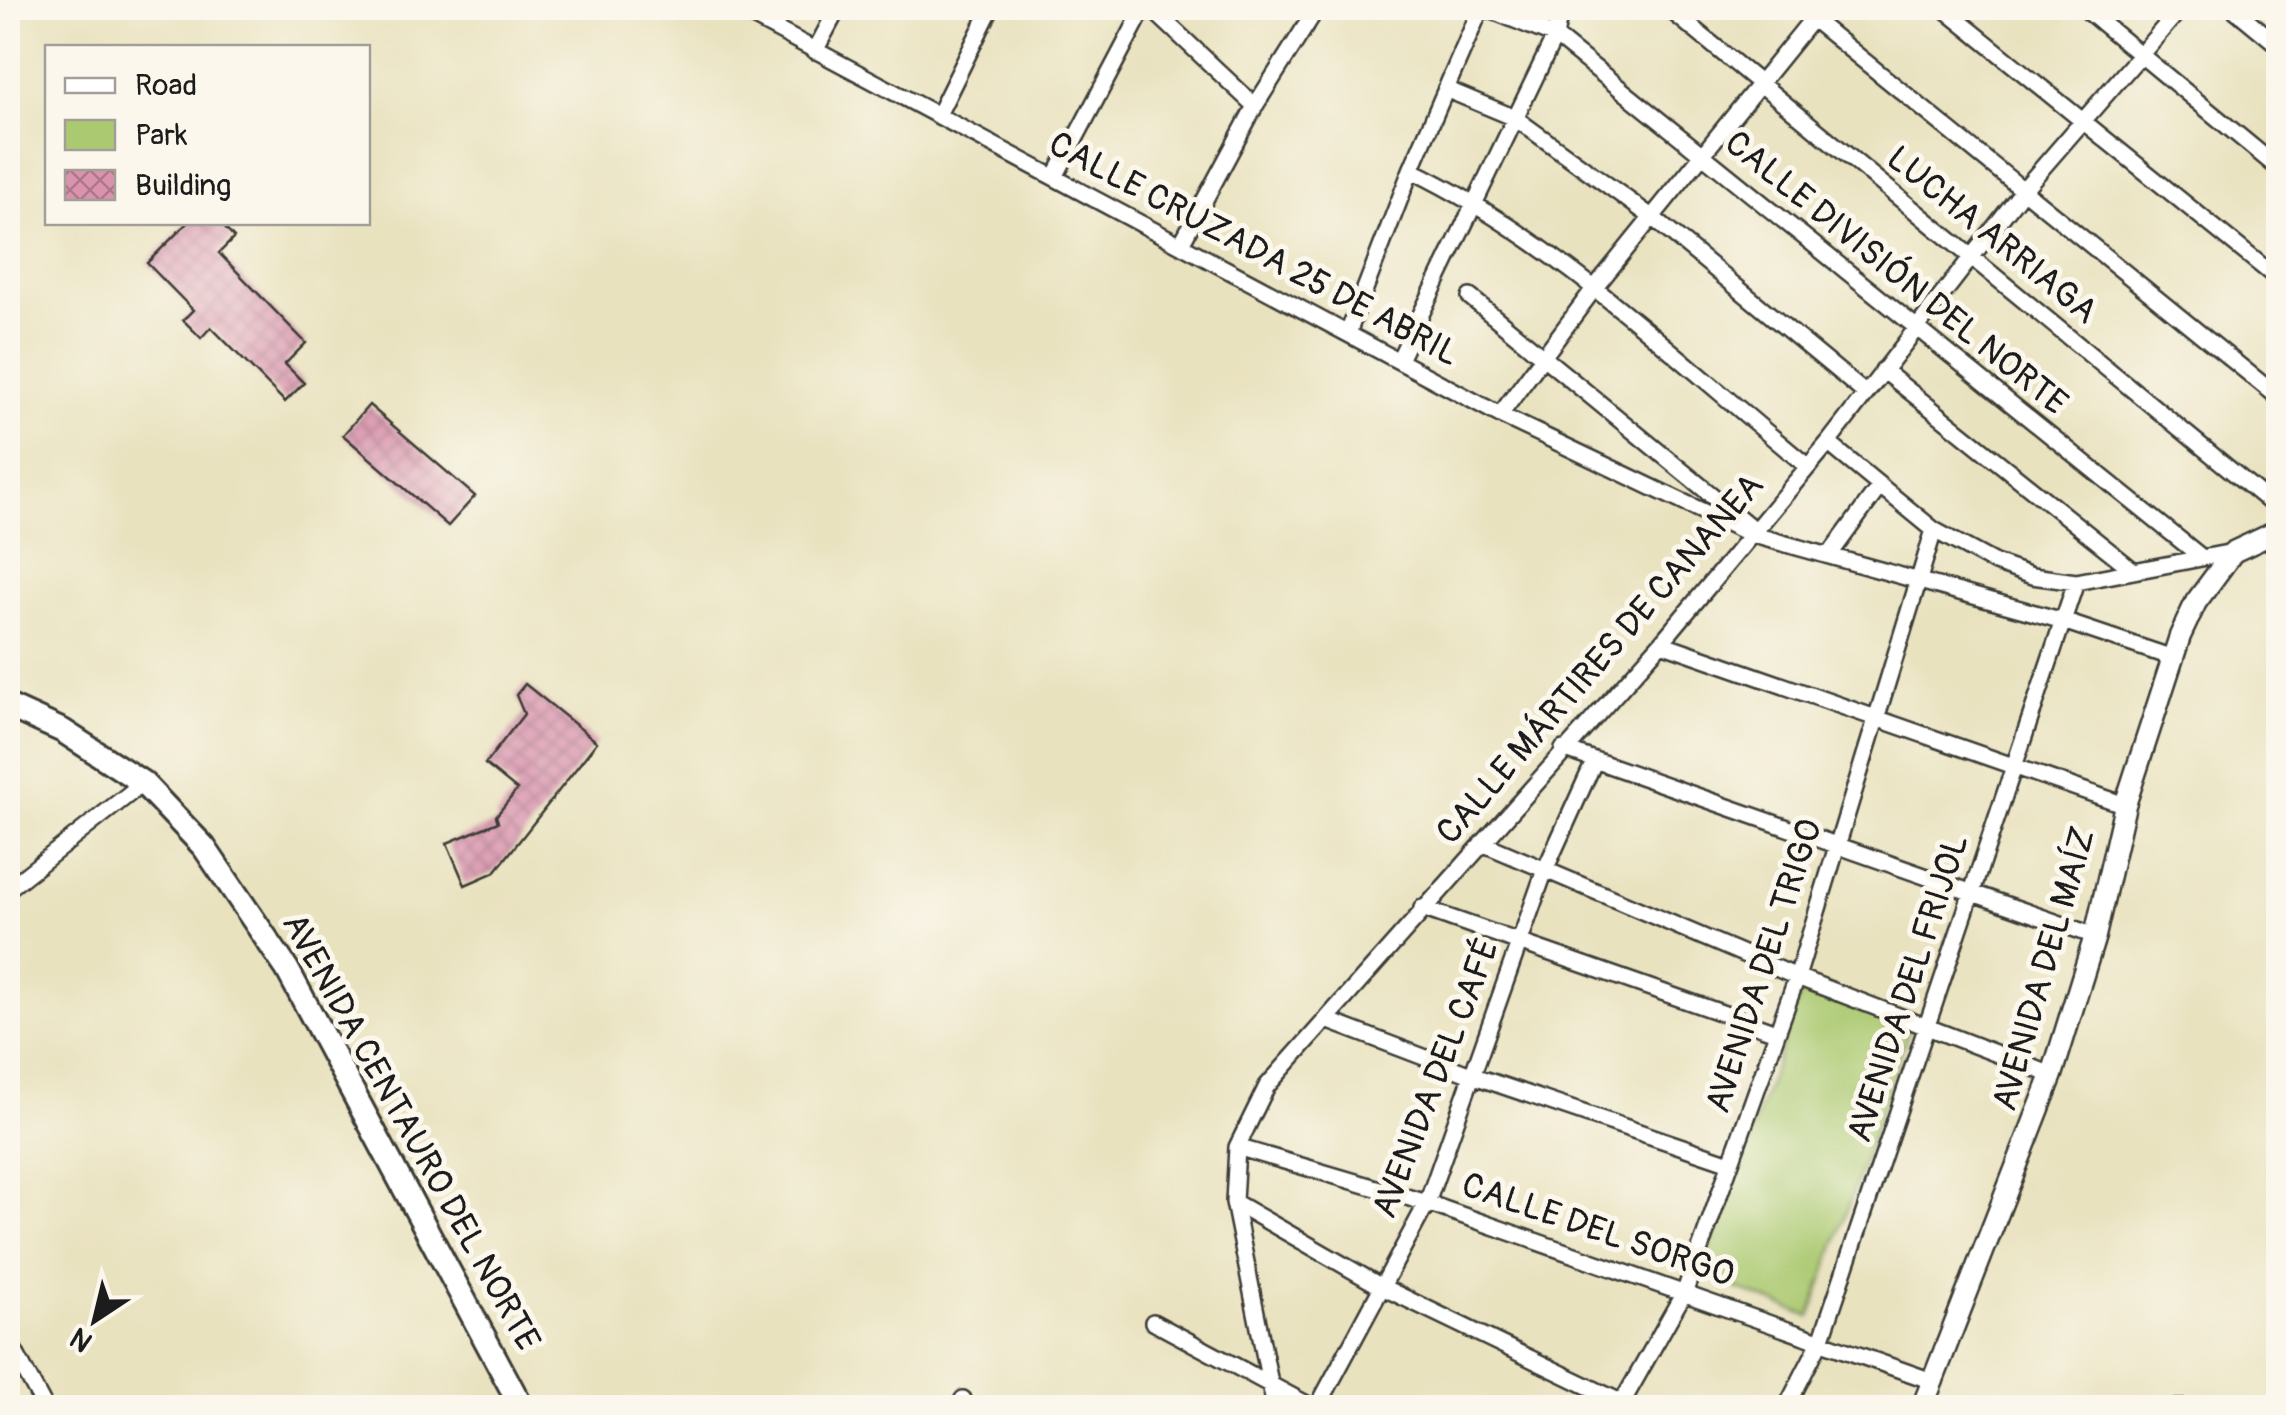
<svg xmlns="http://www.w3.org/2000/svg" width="2286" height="1415" font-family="Pangolin,sans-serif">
  <defs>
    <pattern id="building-cross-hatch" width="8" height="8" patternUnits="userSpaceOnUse" patternTransform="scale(2.5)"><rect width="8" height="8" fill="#d993ad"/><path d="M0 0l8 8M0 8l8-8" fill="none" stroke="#af778c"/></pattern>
  </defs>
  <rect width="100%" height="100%" fill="#fbf7ec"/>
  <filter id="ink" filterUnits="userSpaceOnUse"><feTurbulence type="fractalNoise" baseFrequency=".01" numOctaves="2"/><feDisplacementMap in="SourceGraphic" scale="20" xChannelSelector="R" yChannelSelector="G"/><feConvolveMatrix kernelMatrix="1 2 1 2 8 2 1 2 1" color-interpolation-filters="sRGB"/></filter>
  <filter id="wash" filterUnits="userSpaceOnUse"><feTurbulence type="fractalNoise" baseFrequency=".0048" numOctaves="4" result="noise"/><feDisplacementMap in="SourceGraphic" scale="40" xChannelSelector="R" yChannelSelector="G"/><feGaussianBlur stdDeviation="2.25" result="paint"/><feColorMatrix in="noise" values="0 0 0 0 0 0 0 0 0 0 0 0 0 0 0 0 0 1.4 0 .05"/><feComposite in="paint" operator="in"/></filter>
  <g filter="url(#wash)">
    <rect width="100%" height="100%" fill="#e9e2bf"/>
    <path fill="#aac970" stroke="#637246" stroke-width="2.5" d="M 1802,990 L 1910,1028 L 1810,1317 L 1701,1274 Z"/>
    <g id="blocks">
      <path fill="url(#building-cross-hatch)" d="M 188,222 L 219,222 L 234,238 L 219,253 L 306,343 L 285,364 L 304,383 L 285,402 L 211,327 L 201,338 L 183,320 L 193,310 L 147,263 Z
        M 369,405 L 475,496 L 448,526 L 343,435 Z
        M 525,684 L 597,742 L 495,872 L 465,885 L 447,843 L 498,822 L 496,816 L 517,790 L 485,764 L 524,714 L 516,695 Z"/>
    </g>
  </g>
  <g filter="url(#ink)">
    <use href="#blocks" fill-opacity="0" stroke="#3b3a34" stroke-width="2.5"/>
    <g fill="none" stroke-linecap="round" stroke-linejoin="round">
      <g stroke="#3b3a34" stroke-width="20">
        <path id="minor" d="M 736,8 L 1500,415 L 1750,534 L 2060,620 L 2173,658
          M 1151,8 L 1255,106
          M 1485,8 L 1555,36 L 2200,556
          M 1668,8 L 2278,509
          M 1799,8 L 2278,397
          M 1943,8 L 2278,279
          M 2084,8 L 2278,168
          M 2233,8 L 2278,45
          M 815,51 L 838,8
          M 1448,90 L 1515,118 L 1653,218 L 1866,394
          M 938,115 L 991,8
          M 1411,170 C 1558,241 1681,363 1807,466
          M 1055,177 L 1144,8
          M 1181,244 L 1255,106 L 1317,8
          M 1470,297 L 1753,529
          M 1348,333 L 1411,170 L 1481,8
          M 1399,360 L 1555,36 L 1561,8
          M 1883,370 L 2133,570
          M 1500,415 L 1593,290 L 1821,8
          M 1828,443 L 1934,530 L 1995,563 L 2032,576 L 2076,582 L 2233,552
          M 1831,553 L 1880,486
          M 1661,643 L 2125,805
          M 1563,749 L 2095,936
          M 1482,843 L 1797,977 L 2052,1075
          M 8,889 L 143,783
          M 1422,908 L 1776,1032
          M 1329,1021 L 1471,1075 L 1730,1163
          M 1237,1147 L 1427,1203 L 1935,1382
          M 1234,1202 L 1380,1286 L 1633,1408
          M 1153,1322 L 1314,1408
          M 8,1339 L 45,1408
          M 958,1408 L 963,1399
          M 1275,1408 L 1234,1202 L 1237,1147 L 1267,1086 L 1661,643 L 1828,443 L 2024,189 L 2181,8
          M 1317,1408 L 1427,1203 L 1545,870 L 1594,762
          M 1619,1408 L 1685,1291 L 1797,977 L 1934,530
          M 1786,1408 L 1822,1338 L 2076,582
          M 2176,1408 L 2193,1408"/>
      </g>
      <g stroke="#3b3a34" stroke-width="25">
        <path id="tertiary" d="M 1922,1408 L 2052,1075 L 2095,936 L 2125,805 L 2180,636 L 2196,602 L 2233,552 L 2278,531"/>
      </g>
      <g stroke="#3b3a34" stroke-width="28">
        <path id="secondary" d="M 8,706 L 63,731 L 143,783 L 204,847 L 287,969 L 522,1408"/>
      </g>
      <use href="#minor" stroke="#fff" stroke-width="15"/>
      <use href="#tertiary" stroke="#fff" stroke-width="20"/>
      <use href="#secondary" stroke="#fff" stroke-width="22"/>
    </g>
  </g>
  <g text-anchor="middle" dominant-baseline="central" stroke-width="10" stroke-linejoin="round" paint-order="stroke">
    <g font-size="35" fill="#1c1c1c" stroke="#fbf7ec">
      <text transform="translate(1992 235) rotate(39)">LUCHA ARRIAGA</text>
      <text transform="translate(1254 249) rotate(28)">CALLE CRUZADA 25 DE ABRIL</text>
      <text transform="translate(1896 273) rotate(39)">CALLE DIVISIÓN DEL NORTE</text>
      <text transform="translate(1600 659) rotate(-49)">CALLE MÁRTIRES DE CANANEA</text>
      <text transform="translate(1764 966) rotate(-72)">AVENIDA DEL TRIGO</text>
      <text transform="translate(2044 969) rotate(-74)">AVENIDA DEL MAÍZ</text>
      <text transform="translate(1908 988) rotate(-72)">AVENIDA DEL FRIJOL</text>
      <text transform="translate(1436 1078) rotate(-69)">AVENIDA DEL CAFÉ</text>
      <text transform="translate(411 1132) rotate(61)">AVENIDA CENTAURO DEL NORTE</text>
      <text transform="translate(1598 1230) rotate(19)">CALLE DEL SORGO</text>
    </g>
  </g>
  <rect width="2286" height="1415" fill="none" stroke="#fbf7ec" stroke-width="40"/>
  <rect x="45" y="45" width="325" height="180" fill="#fbf7ec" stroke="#a29f99" stroke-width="2.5"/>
  <rect x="65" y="78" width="50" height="15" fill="#ffffff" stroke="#a29f99" stroke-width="2.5"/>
  <text x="135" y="95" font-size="30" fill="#1c1c1c">Road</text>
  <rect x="65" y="120" width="50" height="30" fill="#aac970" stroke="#a29f99" stroke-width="2.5"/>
  <text x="135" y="145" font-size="30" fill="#1c1c1c">Park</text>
  <rect x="65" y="170" width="50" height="30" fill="url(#building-cross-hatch)" stroke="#a29f99" stroke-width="2.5"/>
  <text x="135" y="195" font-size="30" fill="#1c1c1c">Building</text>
  <g transform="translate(95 1320) rotate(215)" stroke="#fbf7ec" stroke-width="8" paint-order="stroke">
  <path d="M0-8L18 38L0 25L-18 38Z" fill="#1c1c1c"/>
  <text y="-15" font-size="28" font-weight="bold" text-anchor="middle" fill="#1c1c1c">N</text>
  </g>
</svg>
